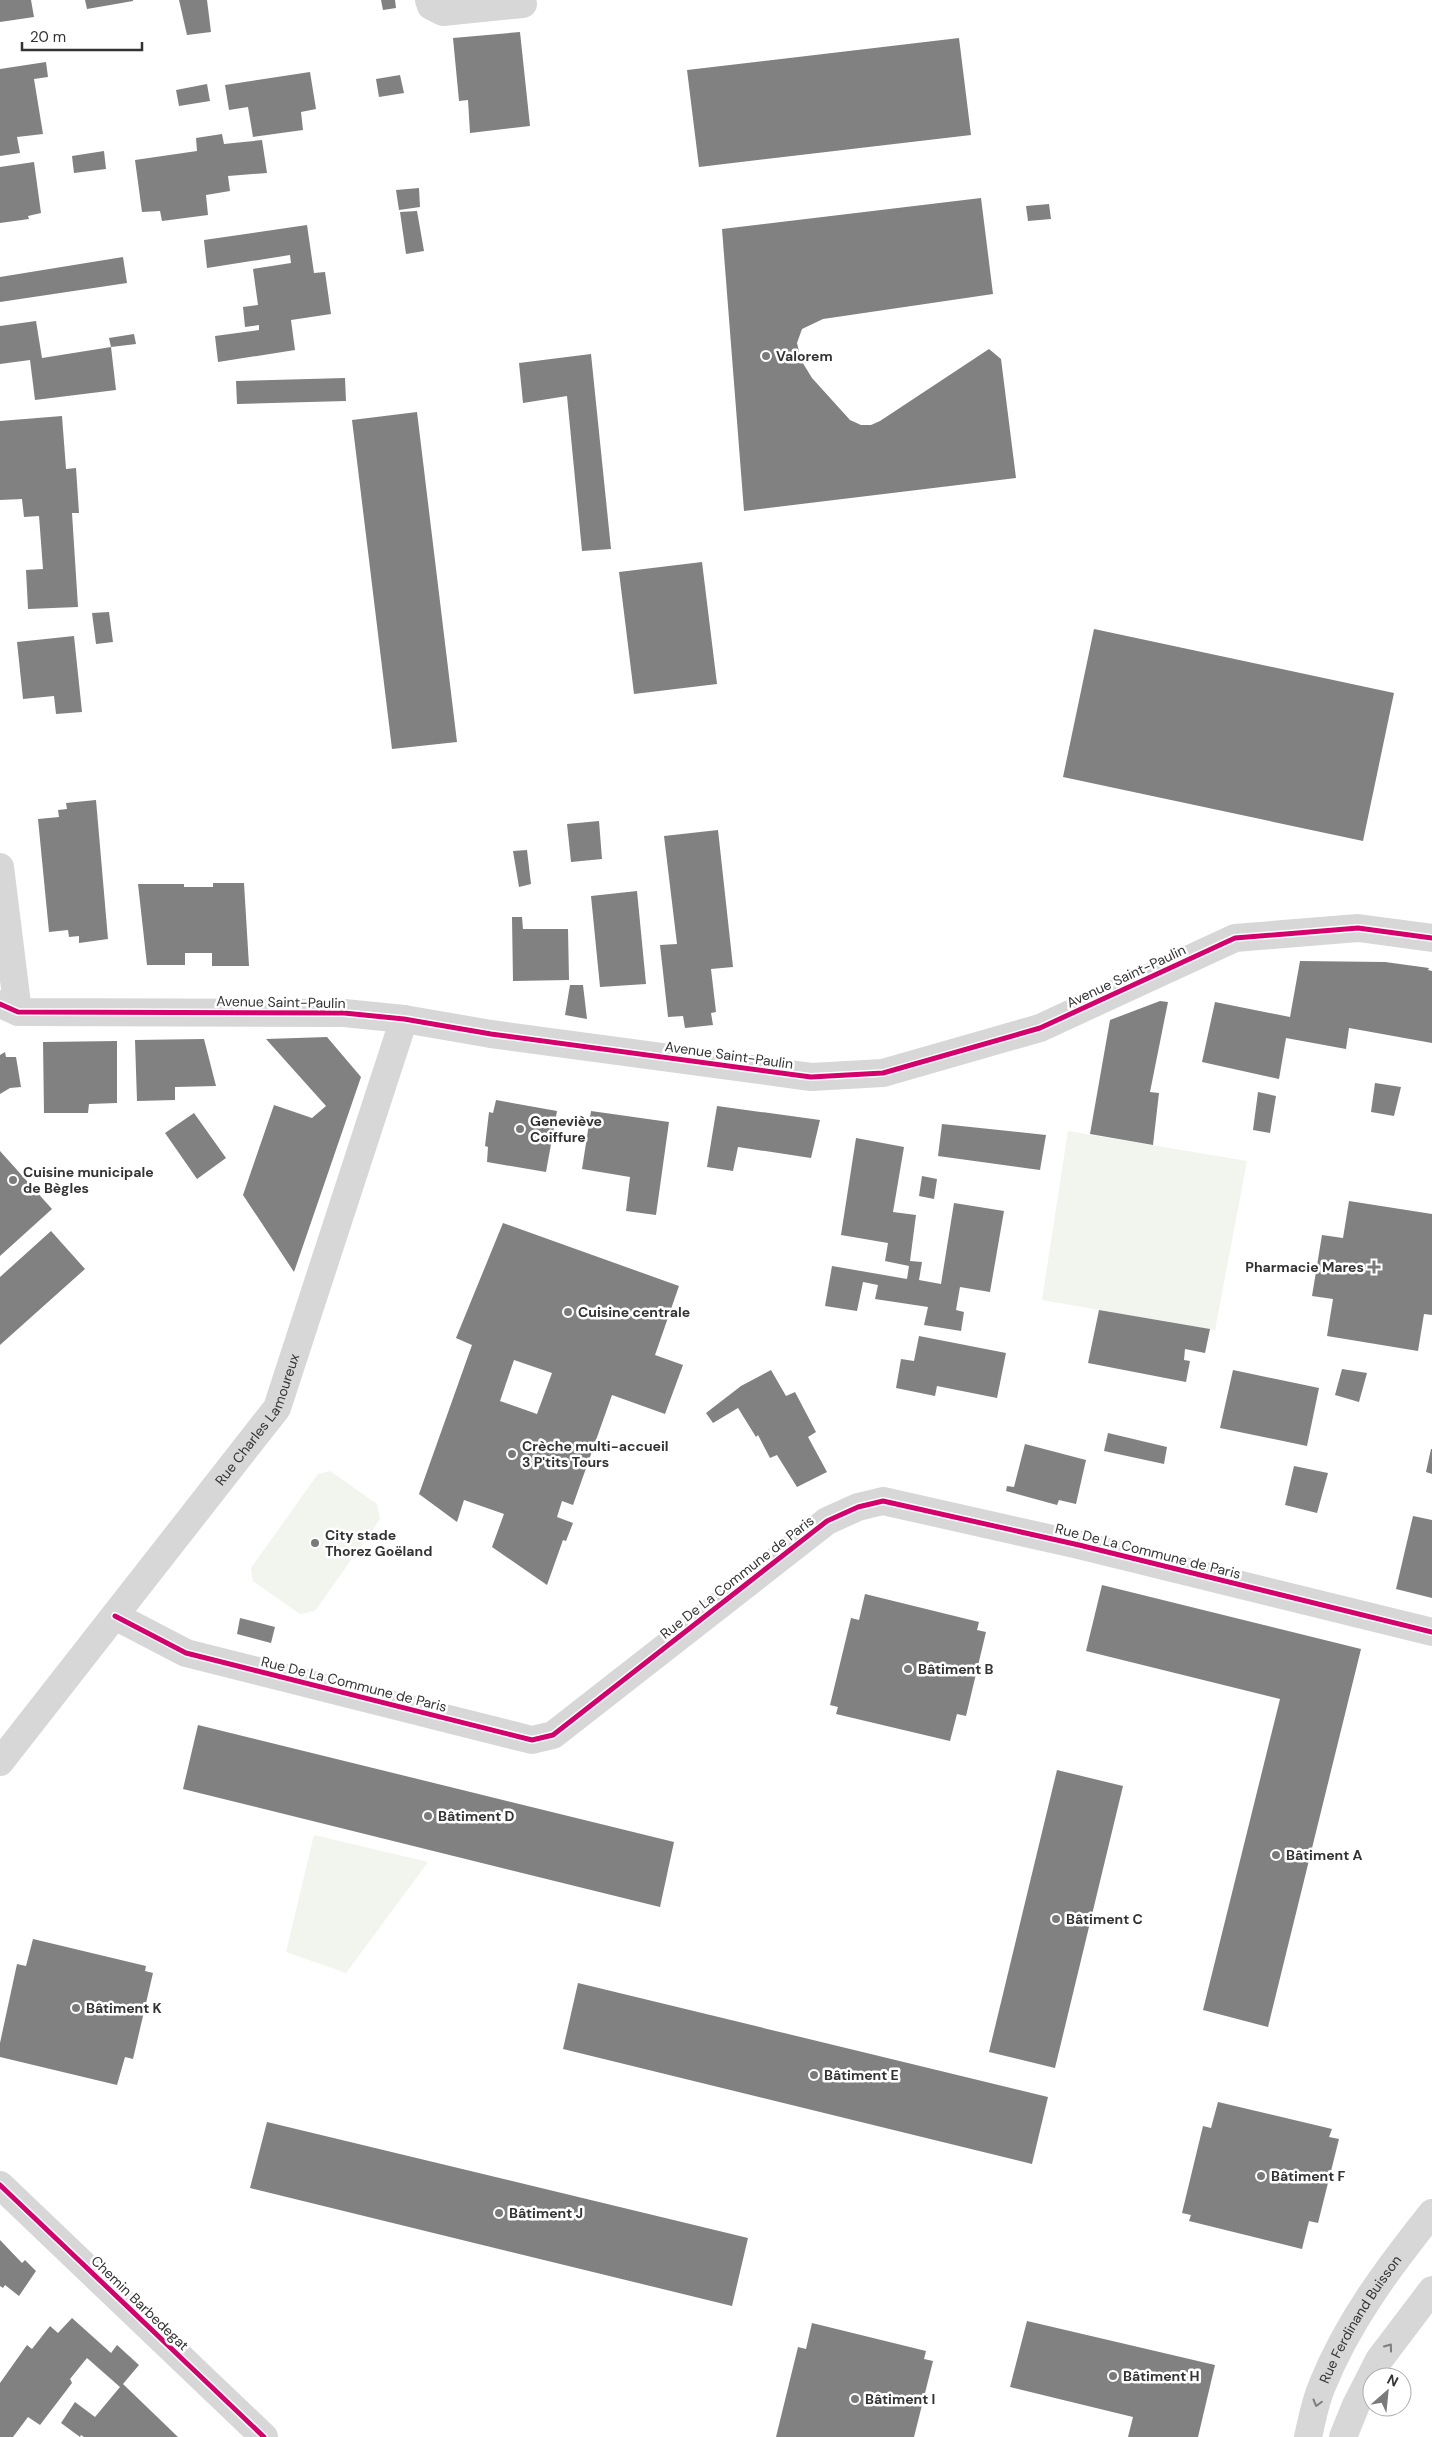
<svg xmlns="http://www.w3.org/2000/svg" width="1432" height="2437" font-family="'DM Sans',sans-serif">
  <rect width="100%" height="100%" fill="#fff"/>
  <path fill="#f1f5ed" d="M 1068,1131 L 1247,1161 L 1215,1330 L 1042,1300 Z
    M 330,1471 L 377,1504 L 380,1519 L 315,1611 L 300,1614 L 253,1581 L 251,1568 L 318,1474 Z
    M 314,1835 L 428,1862 L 346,1973 L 286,1952 Z"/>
  <path fill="#818181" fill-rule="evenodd" d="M 0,0 L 31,0 L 34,17 L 0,22 Z
    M 85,0 L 133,0 L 133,1 L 87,9 Z
    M 179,0 L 207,0 L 211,32 L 187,35 Z
    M 381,0 L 395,0 L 396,8 L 383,10 Z
    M 520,32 L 530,126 L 470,133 L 468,100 L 459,101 L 453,38 Z
    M 959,38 L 971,135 L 699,167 L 687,70 Z
    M 46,62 L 48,77 L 34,79 L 43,134 L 17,137 L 20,153 L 0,156 L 0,69 Z
    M 310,72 L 316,109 L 301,112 L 303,130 L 253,137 L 248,107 L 229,110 L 225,85 Z
    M 400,75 L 404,93 L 379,97 L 376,79 Z
    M 207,84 L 210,101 L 179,106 L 176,90 Z
    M 222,134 L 224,144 L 262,140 L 267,173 L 228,176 L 230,191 L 206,195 L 208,215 L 162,221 L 160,211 L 142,212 L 135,160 L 197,151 L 196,138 Z
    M 104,151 L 106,169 L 74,173 L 72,156 Z
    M 34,162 L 41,213 L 28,216 L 29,219 L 0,223 L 0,167 Z
    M 419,188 L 420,207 L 399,210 L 396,190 Z
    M 981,198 L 993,294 L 823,319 L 802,329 L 797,343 L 801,360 L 812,378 L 850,420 L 861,425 L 871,425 L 880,421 L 989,349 L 1001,359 L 1016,478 L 744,511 L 722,229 Z
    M 1049,204 L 1051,219 L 1028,221 L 1026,206 Z
    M 417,211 L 424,251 L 406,254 L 400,212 Z
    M 307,225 L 314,273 L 325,272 L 331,314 L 291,320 L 295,350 L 218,362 L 215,336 L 259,330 L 259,325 L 245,327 L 243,307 L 258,305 L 253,269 L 291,263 L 290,255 L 207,268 L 204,240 Z
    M 123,257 L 127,283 L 0,302 L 0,277 Z
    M 36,321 L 42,358 L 111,347 L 109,338 L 134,334 L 136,344 L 111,347 L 116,390 L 35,400 L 30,360 L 0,364 L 0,326 Z
    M 591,354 L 611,549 L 582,551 L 567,396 L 523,403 L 519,363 Z
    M 345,378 L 346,401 L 237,404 L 236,381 Z
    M 417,412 L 457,742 L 392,749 L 352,420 Z
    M 62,416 L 66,469 L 76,468 L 79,513 L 72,513 L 78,607 L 28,609 L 26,570 L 43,569 L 39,516 L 24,517 L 22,499 L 0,500 L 0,421 Z
    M 702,562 L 717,684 L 634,694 L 619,572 Z
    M 109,612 L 113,642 L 96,644 L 92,613 Z
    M 1094,629 L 1394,693 L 1363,841 L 1063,777 Z
    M 74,636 L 82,712 L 56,714 L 54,696 L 23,699 L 17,642 Z
    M 96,800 L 108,939 L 79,943 L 79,936 L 69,937 L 68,930 L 49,932 L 38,819 L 59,817 L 58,810 L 67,809 L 66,803 Z
    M 599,821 L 602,859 L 571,862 L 567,824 Z
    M 718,830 L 733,967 L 711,969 L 716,1012 L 711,1013 L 713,1025 L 685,1028 L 683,1016 L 668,1017 L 660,945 L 677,944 L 664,836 Z
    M 527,850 L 531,884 L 519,887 L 513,851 Z
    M 213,883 L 244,883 L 249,966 L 212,966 L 212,953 L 185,953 L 185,965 L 147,965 L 138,884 L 184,884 L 184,887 L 213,887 Z
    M 637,891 L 646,984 L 600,987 L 591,896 Z
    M 512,917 L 522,917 L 523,929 L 568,929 L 569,980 L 513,981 Z
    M 1300,961 L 1385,962 L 1429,968 L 1428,970 L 1432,971 L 1432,1043 L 1349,1028 L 1346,1049 L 1286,1038 L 1279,1079 L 1202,1062 L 1215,1002 L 1290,1017 Z
    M 570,985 L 583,985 L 587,1019 L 565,1015 Z
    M 1160,1001 L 1168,1002 L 1150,1092 L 1159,1093 L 1153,1145 L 1090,1134 L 1110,1020 Z
    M 327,1037 L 361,1077 L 294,1272 L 243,1195 L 274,1105 L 312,1118 L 326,1106 L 266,1039 Z
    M 204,1039 L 216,1086 L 175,1087 L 175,1100 L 137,1101 L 135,1040 Z
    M 117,1041 L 117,1103 L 89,1104 L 88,1113 L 44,1113 L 43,1042 Z
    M 5,1052 L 6,1057 L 16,1057 L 21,1087 L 10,1088 L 0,1094 L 0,1055 Z
    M 1375,1083 L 1401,1087 L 1394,1116 L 1371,1112 Z
    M 1258,1092 L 1276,1096 L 1270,1133 L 1253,1130 Z
    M 496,1100 L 557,1111 L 546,1172 L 487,1162 L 488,1147 L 485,1146 L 489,1112 L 493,1113 Z
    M 717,1106 L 820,1120 L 811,1158 L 738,1147 L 733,1171 L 707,1167 Z
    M 591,1111 L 669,1122 L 656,1215 L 626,1211 L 630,1177 L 582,1169 Z
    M 194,1113 L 226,1158 L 197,1179 L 165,1133 Z
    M 942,1124 L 1046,1135 L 1040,1170 L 938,1156 Z
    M 856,1138 L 904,1147 L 893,1212 L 916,1215 L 910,1261 L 922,1262 L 919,1280 L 941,1284 L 954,1203 L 1004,1211 L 990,1292 L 960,1287 L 956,1310 L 964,1312 L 961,1331 L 924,1325 L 928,1307 L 875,1299 L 878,1285 L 863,1282 L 857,1311 L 825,1306 L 832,1266 L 907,1279 L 909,1266 L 885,1261 L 888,1243 L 841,1235 Z
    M 0,1151 L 52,1209 L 0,1256 Z
    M 922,1176 L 937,1179 L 934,1199 L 919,1196 Z
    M 1349,1201 L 1432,1214 L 1432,1315 L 1424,1314 L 1418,1351 L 1327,1336 L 1333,1299 L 1312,1296 L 1322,1235 L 1343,1238 Z
    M 503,1223 L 679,1286 L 655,1355 L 683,1365 L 665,1414 L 612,1395 L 573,1505 L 562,1501 L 557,1517 L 573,1523 L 566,1541 L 563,1540 L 547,1585 L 492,1547 L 504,1514 L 464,1500 L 457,1522 L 419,1494 L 472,1345 L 456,1338 ZM 514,1360 L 552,1373 L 537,1414 L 500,1401 Z
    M 51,1231 L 85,1269 L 0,1345 L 0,1277 Z
    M 1099,1310 L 1210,1329 L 1205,1353 L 1185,1349 L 1184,1360 L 1190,1361 L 1186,1382 L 1088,1363 Z
    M 919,1336 L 1006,1353 L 997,1398 L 937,1386 L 935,1396 L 896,1388 L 901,1359 L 914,1361 Z
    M 1342,1369 L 1367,1373 L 1359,1402 L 1335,1395 Z
    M 771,1370 L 786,1396 L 795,1392 L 816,1432 L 808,1437 L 827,1472 L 797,1487 L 777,1455 L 770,1458 L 758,1435 L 756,1437 L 738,1408 L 713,1423 L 706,1413 L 741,1386 Z
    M 1233,1370 L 1319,1388 L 1307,1446 L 1220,1428 Z
    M 1108,1433 L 1167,1447 L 1164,1464 L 1104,1451 Z
    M 1025,1444 L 1086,1460 L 1076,1504 L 1059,1500 L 1057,1505 L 1006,1491 L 1007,1486 L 1014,1487 Z
    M 1431,1449 L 1432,1449 L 1432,1474 L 1426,1472 Z
    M 1294,1466 L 1328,1473 L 1317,1513 L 1285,1505 Z
    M 1413,1516 L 1432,1520 L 1432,1598 L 1396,1589 Z
    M 1102,1585 L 1361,1649 L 1268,2027 L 1203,2010 L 1280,1699 L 1086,1651 Z
    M 865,1594 L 979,1622 L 977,1630 L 986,1632 L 966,1716 L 957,1714 L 950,1741 L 836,1714 L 838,1707 L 830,1705 L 851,1618 L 859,1620 Z
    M 240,1618 L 275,1627 L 271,1643 L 237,1634 Z
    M 198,1725 L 674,1842 L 660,1907 L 183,1789 Z
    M 1057,1770 L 1123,1786 L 1055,2068 L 989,2052 Z
    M 33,1939 L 146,1966 L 145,1971 L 153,1973 L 133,2059 L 125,2057 L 117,2085 L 0,2057 L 0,2043 L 17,1964 L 26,1966 Z
    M 578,1983 L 1048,2097 L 1032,2164 L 563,2049 Z
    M 1218,2102 L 1332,2129 L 1329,2137 L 1339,2139 L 1318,2223 L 1309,2221 L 1302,2249 L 1189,2221 L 1191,2215 L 1182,2213 L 1203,2126 L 1211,2128 Z
    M 267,2122 L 748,2238 L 732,2306 L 250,2188 Z
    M 0,2240 L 22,2263 L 25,2260 L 36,2271 L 19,2296 L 5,2285 L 3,2288 L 0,2286 Z
    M 72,2318 L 111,2353 L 117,2345 L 139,2365 L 123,2384 L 178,2437 L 84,2437 L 81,2435 L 80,2437 L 61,2423 L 75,2402 L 95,2417 L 120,2387 L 87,2358 L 70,2379 L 72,2383 L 40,2425 L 28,2417 L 13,2437 L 0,2437 L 0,2383 L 27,2345 L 32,2349 L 50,2326 L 58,2333 Z
    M 1027,2321 L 1215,2365 L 1198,2437 L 1128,2437 L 1133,2417 L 1010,2387 Z
    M 812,2323 L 926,2351 L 924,2359 L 933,2361 L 914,2437 L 776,2437 L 798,2347 L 806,2349 Z"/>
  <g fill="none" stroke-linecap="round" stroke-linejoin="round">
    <g stroke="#d7d7d7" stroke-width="28">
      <path d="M 429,0 L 431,6 L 443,12 L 523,4"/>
      <path d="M 0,867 L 18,1012"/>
      <path d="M 0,1004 L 18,1012 L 344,1013 L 404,1019 L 491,1034 L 811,1077 L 883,1073 L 1040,1028 L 1235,938 L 1358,928 L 1432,938"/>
      <path d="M 115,1616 L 186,1653 L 532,1740 L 553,1735 L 827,1521 L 858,1507 L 883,1501 L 1079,1545 L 1432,1632"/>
      <path id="s1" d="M 0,1762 L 277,1408 L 404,1019"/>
      <path d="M 0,2185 L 264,2437"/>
      <path id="s2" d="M 1308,2437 C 1312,2420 1315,2402 1322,2386 C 1348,2321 1389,2267 1432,2213"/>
      <path d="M 1343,2437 L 1356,2405 L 1379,2360 L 1432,2290"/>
    </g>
    <g stroke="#fff" stroke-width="8">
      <path id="cycleway" d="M 0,1004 L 18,1012 L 344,1013 L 404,1019 L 491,1034 L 811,1077 L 883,1073 L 1040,1028 L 1235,938 L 1358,928 L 1432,938
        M 115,1616 L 186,1653 L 532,1740 L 553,1735 L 827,1521 L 858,1507 L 883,1501 L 1079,1545 L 1432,1632
        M 0,2185 L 264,2437"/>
    </g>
    <use href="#cycleway" stroke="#d6006c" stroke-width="5"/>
  </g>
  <defs><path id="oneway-chevron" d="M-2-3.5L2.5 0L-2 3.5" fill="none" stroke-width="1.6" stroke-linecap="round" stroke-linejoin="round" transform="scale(1.25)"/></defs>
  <g stroke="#7d7d7d">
    <use href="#oneway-chevron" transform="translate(1389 2347) rotate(-54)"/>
    <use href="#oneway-chevron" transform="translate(1317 2403) rotate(105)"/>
  </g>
  <g fill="#7a7a7a" stroke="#fff" stroke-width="2">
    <circle cx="766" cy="356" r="5"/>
    <circle cx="520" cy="1129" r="5"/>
    <circle cx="13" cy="1180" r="5"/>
    <path d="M1371.5 1259.5h5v5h5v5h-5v5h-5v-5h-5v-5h5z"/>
    <circle cx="568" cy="1312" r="5"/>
    <circle cx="512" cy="1454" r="5"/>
    <circle cx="315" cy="1543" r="5"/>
    <circle cx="908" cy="1669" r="5"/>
    <circle cx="428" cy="1816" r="5"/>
    <circle cx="1276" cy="1855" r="5"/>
    <circle cx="1056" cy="1919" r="5"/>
    <circle cx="76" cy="2008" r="5"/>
    <circle cx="814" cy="2075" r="5"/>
    <circle cx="1261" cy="2176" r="5"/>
    <circle cx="499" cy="2213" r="5"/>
    <circle cx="1113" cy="2376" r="5"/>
    <circle cx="855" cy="2399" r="5"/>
  </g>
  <g text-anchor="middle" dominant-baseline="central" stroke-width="5" stroke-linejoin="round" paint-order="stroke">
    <g font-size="14" font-weight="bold" fill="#333" stroke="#fff" text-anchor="start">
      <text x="776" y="356">Valorem</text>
      <text x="530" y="1121">Geneviève<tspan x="530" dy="16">Coiffure</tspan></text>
      <text x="23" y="1172">Cuisine municipale<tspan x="23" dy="16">de Bègles</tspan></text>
      <text x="1364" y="1267" text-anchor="end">Pharmacie Mares</text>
      <text x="578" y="1312">Cuisine centrale</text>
      <text x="522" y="1446">Crèche multi-accueil<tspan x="522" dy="16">3 P'tits Tours</tspan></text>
      <text x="325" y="1535">City stade<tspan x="325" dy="16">Thorez Goëland</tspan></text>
      <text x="918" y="1669">Bâtiment B</text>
      <text x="438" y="1816">Bâtiment D</text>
      <text x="1286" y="1855">Bâtiment A</text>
      <text x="1066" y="1919">Bâtiment C</text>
      <text x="86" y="2008">Bâtiment K</text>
      <text x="824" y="2075">Bâtiment E</text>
      <text x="1271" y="2176">Bâtiment F</text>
      <text x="509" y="2213">Bâtiment J</text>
      <text x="1123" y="2376">Bâtiment H</text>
      <text x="865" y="2399">Bâtiment I</text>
    </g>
    <g font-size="14" fill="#333" stroke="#fff">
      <text transform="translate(1126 976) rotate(-25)">Avenue Saint-Paulin</text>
      <text transform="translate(281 1002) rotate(1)">Avenue Saint-Paulin</text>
      <text transform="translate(729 1055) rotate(8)">Avenue Saint-Paulin</text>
      <text stroke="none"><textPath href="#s1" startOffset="430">Rue Charles Lamoureux</textPath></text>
      <text transform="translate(1148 1551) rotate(14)">Rue De La Commune de Paris</text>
      <text transform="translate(737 1577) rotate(-38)">Rue De La Commune de Paris</text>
      <text transform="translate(354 1684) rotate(14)">Rue De La Commune de Paris</text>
      <text transform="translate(140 2303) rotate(44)">Chemin Barbedegat</text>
      <text stroke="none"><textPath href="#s2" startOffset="130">Rue Ferdinand Buisson</textPath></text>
    </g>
  </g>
  <g transform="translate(1387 2392) rotate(27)"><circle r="24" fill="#ffffff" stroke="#adadad"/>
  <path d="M0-4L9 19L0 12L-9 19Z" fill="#7a7a7a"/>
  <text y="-8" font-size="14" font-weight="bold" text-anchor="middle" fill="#333333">N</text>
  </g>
  <path d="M22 42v8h120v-8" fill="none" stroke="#333333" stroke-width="2.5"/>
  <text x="30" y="42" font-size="15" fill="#333333" stroke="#ffffff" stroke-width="4" paint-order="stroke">20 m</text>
</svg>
